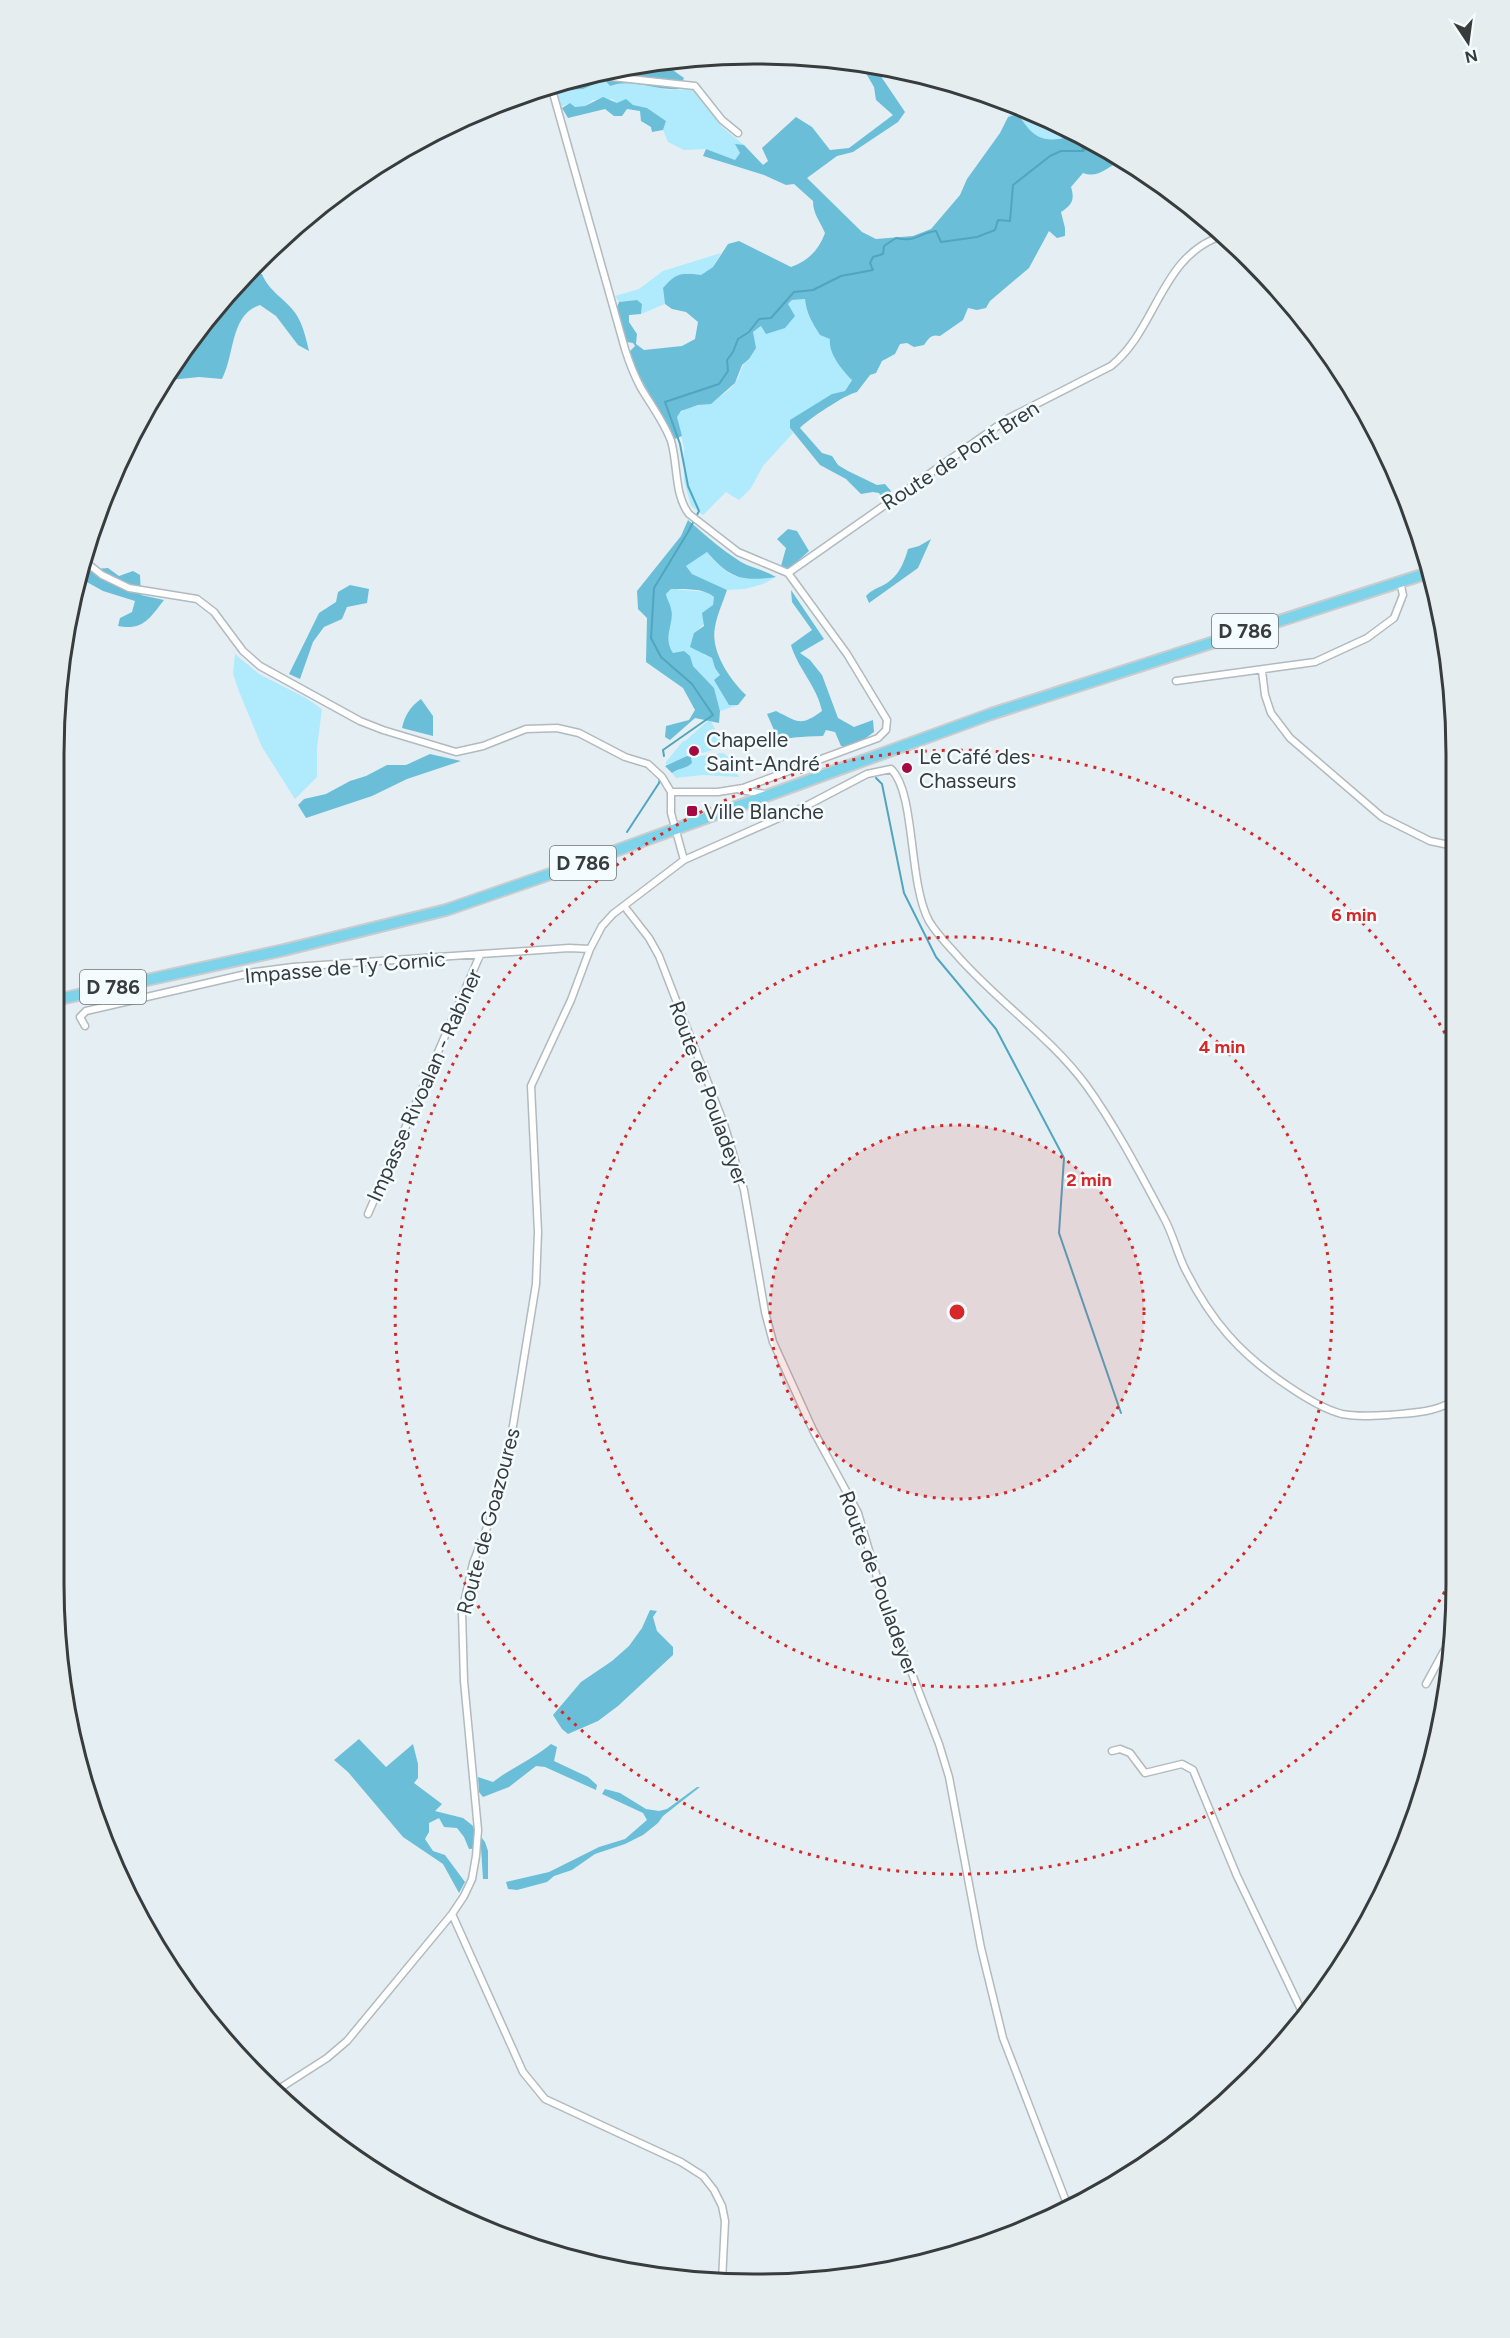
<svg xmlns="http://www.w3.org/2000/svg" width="1510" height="2338" font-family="Figtree,sans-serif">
  <rect width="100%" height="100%" fill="#e5eff3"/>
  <path fill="#afeafd" d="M 606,80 L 610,86 C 629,80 644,85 663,89 C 672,91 684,89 693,89 L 699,95 L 722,127 L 744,145 L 736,145 L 740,153 L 735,160 L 706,149 L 684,150 L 668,142 L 663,130 L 666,121 L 647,108 L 617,103 L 612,99 L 593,100 L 585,106 L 575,107 L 570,103 L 560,107 L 554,85 L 565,81 L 568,90 L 583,89 Z
    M 1015,107 L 1067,131 L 1069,137 C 1041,144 1032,136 1018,114 L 1008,117 Z
    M 721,253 L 713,267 L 701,275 L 687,273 L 663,288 L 665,304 L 641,314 L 642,304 L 637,300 L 619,302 L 615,296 L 639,289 L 663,271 Z
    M 805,299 C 805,313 813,323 820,335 L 831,338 L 844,372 L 852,379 L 845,391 L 832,394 L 790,428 L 793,433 L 763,466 L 751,488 L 739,500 L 726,492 L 703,515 L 691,506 L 684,480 L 684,448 L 677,417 C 686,403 705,408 718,398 C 723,395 732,388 735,383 C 743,373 738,368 749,359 L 753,332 L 762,326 L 785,328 C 790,320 790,313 788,304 L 792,300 Z
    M 707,552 C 731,582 740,578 776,577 L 763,584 L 745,589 L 727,590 L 692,574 L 686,566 Z
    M 671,589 L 707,592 L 714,597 C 713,612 706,625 694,633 L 704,655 L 712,658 L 715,668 L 721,675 L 729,705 L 738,705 L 720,711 L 714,688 L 693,666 L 673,653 L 669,647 L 668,629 L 671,621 L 666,594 Z
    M 235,654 L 259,674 L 306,698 L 322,709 L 317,748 L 317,777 L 295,799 L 262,747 L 240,694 L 233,674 Z
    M 710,719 L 724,747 L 702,753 L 699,746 L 686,749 L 687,756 L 666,765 L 666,762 L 683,741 L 685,741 Z
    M 723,753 L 731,759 L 739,777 L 702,775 L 676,778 L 672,773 C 678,768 686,769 692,763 L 691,757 Z"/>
  <path fill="#6abed8" d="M 663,63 L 684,78 L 679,89 C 654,91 635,78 610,86 L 605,80 L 583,89 L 567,90 L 565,81 L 573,78 Z
    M 860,63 L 874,66 L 905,112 L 898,122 L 853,152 L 837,156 L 807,178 L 862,232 L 876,239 L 913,236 L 931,229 L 960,195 L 967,179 L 1000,133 L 1008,117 L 1018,114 C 1032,136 1041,144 1069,137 L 1067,131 L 1105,148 L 1142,174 L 1129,172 L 1128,165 L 1117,163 C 1104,170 1097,178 1083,173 L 1071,187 C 1075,200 1072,205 1061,212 L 1065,228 L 1065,236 L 1057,238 L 1049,231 L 1029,268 L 990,301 L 986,308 L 977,310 L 968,308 L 963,320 L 940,336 C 931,334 929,338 924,345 L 914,347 L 907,343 L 900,344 L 895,354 L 882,361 L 876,373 L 870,375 L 857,392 C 846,394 807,420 800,428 L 822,453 L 832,456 L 838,465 L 848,471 L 877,485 L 885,484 L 891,491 L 888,496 L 882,498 L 879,493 L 873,492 L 861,494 L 846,479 L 820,465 L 790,428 L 790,420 L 832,394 L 845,391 L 852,380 C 842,370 828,353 830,339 L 820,335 C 813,324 806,313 805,299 L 792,300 L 788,304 L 795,316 L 785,328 L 766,334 L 761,326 L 753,332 L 756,348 L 749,359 L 742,365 L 735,383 L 711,404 L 698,405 L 681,411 L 677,417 L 682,436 L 675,439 L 637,372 L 630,351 L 635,346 L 633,343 L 627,342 L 617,307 L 619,302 L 637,300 L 642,304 L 641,314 L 629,315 L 629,322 L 637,334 L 636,344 L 644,350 L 682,346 L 695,339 L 698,322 L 686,312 L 672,309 L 665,304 L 663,288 C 676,273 681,272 701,275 L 713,267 L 728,244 L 739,241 L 791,267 C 808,261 819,250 825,233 C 820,221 813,214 813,201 L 794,184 L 786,185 L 764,175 L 703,156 L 706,149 L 735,160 L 740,153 L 735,144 L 744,145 L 763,165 L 768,161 L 762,148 L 796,117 L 812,127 L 830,150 L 849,148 L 893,115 L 876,100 L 874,87 Z
    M 603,97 L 617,103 L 626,99 L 633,105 L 647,108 L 666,121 L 663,130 L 652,132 L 651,127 L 641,121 L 640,111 L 627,109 L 622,116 L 614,116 L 605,109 L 568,118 L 562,108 L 570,103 L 575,107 L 585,106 Z
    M 248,274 L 262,274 C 269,292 286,299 296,314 C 303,325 306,338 309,351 L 298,345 L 276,316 L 260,305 C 230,315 235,354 222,379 L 199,377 L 170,380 L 228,293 Z
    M 688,520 C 705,535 722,550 741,562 C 752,568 765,570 776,577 C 742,582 729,578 707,552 L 686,566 L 692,574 L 727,590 C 723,602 717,615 715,627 C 710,651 730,680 746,695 L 738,705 L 729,705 L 714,680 L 720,675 L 715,668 L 712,658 L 690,647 L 694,633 L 704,626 L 702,613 L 713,605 L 714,597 C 702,587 686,590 671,589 L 666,594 C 667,600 670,603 671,609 C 675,622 662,638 673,653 L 684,651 L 690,656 L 693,666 L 714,688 L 720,711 L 719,723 L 695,718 L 670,740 L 665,737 L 666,726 L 689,720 L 695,710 L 683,688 L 646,662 L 647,618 L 638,609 L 637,591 L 681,536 Z
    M 788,529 L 797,531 L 809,551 L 789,569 L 781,566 L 786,548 L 777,539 Z
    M 931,539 L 918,568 L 869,603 L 866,596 C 872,589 879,588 887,583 C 899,575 904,563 908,549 L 919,546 Z
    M 108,568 L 119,576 L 133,571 L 140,575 L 141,595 L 164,600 C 150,618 143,631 118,626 L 120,618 L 132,612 L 135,601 L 103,591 L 85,581 L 83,570 Z
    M 350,585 L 369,589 L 367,603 L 347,607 L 342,619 L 324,627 L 313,642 L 300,679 L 289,674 L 319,613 L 336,602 L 338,592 Z
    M 791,590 L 824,639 L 800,653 L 810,660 L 822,675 L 838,718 L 854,727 L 873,720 L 874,732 C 864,739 854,748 841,746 L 835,732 L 826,730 L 823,736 C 802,737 786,736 766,745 L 759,741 L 774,730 L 767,714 L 776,711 C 798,722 800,727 822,711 C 817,686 798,669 791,645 L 812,630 L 792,602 Z
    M 421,699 L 433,716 L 433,736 L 402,728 C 405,715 410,707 421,699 Z
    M 430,754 L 461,761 L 407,779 L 372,796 L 306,818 L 298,805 L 304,799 L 326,794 L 350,781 L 366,776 L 387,765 L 406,765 Z
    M 687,756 L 691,757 L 692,763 C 686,769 678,768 672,773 L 665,766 Z
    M 650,1610 L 657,1611 L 653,1617 L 657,1631 L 673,1647 L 673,1655 L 618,1706 L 598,1721 L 568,1734 L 562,1729 L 553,1715 L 581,1682 L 612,1661 L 629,1646 L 642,1628 Z
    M 359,1739 L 386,1767 L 413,1744 L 418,1764 L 418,1778 L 414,1783 L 442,1804 L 435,1811 L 463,1818 L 472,1825 L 485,1842 L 488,1851 L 488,1879 L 483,1879 L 481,1848 L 469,1849 L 464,1837 L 457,1828 L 444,1827 L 439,1818 L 429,1823 L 429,1832 L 425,1839 L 433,1851 L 445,1855 L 465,1882 L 459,1893 L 443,1864 L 403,1837 L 348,1772 L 334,1760 Z
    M 551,1744 L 557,1747 L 554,1761 L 588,1777 L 597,1785 L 596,1790 L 545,1767 L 536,1766 L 509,1787 L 483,1797 L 479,1792 L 478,1777 L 493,1782 C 511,1768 533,1759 551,1744 Z
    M 697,1787 L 700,1787 L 663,1816 L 658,1823 L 643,1835 L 625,1844 L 595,1854 L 572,1870 L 554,1876 L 547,1882 L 517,1890 L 508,1889 L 506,1882 L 549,1872 L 599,1847 L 625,1839 L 647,1820 L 643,1813 L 602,1794 L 605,1789 L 620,1793 L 646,1809 L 659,1811 L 667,1809 Z"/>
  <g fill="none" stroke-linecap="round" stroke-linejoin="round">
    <path stroke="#51a5bf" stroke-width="2" d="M 1081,137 L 1083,151
      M 664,756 L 663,750 L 713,715 L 692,684 L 661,657 L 651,638 L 654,588 L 688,532 L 699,511 L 688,486 L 680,444 L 665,402 L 719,384 L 728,371 L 727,360 L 733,352 L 738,339 L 749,332 L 759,319 L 771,318 L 794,292 L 813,290 L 841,276 L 873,270 L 870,263 L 873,257 L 883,254 L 884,246 L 896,238 C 915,243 919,233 936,231 L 941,242 L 977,237 L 995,230 L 998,220 L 1010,221 L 1013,185 L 1050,156 L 1061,151 L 1083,151 L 1094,143
      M 876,778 L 882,784 L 904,893 L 936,957 L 996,1029 L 1064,1158 L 1059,1233 L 1121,1413
      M 627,832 L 659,783 L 660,778"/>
    <g stroke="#b1babe" stroke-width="9">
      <path id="minor" d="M 593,75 L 695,86 L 722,120 L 738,133
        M 551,86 L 625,349 C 629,362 634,375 641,388 C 651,405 664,422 671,441 C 678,464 674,495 689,514 L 738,552 L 788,573 L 847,654 L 887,720 L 886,730 L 878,738 L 743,788 L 718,792 L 671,792
        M 83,560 L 102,575 L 129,588 L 197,599 L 214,612 L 243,651 L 260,666 L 360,721 L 383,730 L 456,752 L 483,746 L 526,729 L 557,728 L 579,733 L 625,757 L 648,764 L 662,777 L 671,792 L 671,813 L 684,860 L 613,914 L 602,926 L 590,949 L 571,1000 L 531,1086 L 538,1232 L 536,1284 L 506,1469 L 491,1517 L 473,1563 L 462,1612 L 464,1681 L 478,1830 L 476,1856 L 472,1879 L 464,1896 L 452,1914 L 347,2041 L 327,2058 L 274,2092
        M 788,573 L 1009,418 L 1111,366 C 1158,328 1160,255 1224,235
        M 1262,671 L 1265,695 L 1271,713 L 1290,738 L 1382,817 L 1430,841 L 1454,846
        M 1176,681 L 1315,662 L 1367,638 L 1394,618 L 1403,595 L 1400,582
        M 740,790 L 765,794
        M 684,860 L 806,806 L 867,774 L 891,769 C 916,793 908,882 929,921 C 936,933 946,943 955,953 C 996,1001 1049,1035 1086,1085 C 1115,1125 1141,1175 1164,1218 C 1173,1234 1177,1253 1185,1269 C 1211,1321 1240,1354 1288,1386 C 1304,1397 1323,1409 1342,1414 C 1357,1417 1372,1416 1388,1415 C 1409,1413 1433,1413 1451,1402
        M 624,906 L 649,938 L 659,956 L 724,1124 L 744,1190 L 765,1312 L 773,1342 L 813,1430 L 858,1513 L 884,1601 L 939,1744 L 949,1777 L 981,1948 L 1003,2038 L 1069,2209
        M 85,1026 L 80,1017 L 86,1011 L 255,972 L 293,967 L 569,948 L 590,949
        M 368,1214 L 480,955
        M 1426,1684 L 1444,1651 L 1450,1649
        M 1112,1751 L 1120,1749 L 1130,1753 L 1145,1773 L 1182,1764 L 1193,1770 L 1237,1876 L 1304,2016
        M 452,1914 L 523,2072 L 545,2099 L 681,2162 L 703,2176 L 714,2190 L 722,2206 L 725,2221 L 722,2281"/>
    </g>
    <g stroke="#cbcccd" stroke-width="14">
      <path id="primary" d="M 60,999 L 284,950 L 446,910 L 585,862 L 991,714 L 1431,572"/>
    </g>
    <use href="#minor" stroke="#fff" stroke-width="6"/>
    <use href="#primary" stroke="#7dd3e9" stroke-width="10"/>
  </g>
  <circle cx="957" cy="1312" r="187" fill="#d62828" fill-opacity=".12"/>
  <g fill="none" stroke="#d62828" stroke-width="3" stroke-dasharray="3 6">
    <circle cx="957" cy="1312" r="187"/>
    <circle cx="957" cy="1312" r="375"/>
    <path d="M1449 1584A562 562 0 1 1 1451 1044"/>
  </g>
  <g fill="#a40a41" stroke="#f4fcff" stroke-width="2">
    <circle cx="694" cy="751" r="6"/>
    <circle cx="907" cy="768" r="6"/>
    <rect x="686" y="805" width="12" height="12" rx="3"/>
  </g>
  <g text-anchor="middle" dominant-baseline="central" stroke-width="5" stroke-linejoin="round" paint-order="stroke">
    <g fill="#f4fcff" stroke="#707677" stroke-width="1.5">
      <rect x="1212" y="614" width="66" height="34" rx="4.5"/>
      <rect x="550" y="846" width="66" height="34" rx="4.5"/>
      <rect x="80" y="970" width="66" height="34" rx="4.5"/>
    </g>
    <g font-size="20" font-weight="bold" fill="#383c3d">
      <text x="1245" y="631">D 786</text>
      <text x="583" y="863">D 786</text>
      <text x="113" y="987">D 786</text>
    </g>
    <g font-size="21" fill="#383c3d" stroke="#f4fcff">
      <text transform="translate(960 455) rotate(-33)">Route de Pont Bren</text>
      <text transform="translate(345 967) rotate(-5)">Impasse de Ty Cornic</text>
      <text transform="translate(424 1085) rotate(-66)">Impasse Rivoalan - Rabiner</text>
      <text transform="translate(709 1093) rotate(70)">Route de Pouladeyer</text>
      <text transform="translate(488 1521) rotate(-75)">Route de Goazoures</text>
      <text transform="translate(879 1583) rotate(70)">Route de Pouladeyer</text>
    </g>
    <g font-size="21" fill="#383c3d" stroke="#f4fcff" text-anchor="start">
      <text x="706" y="739">Chapelle<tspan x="706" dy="24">Saint-André</tspan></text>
      <text x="919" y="756">Le Café des<tspan x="919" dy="24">Chasseurs</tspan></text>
      <text x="704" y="811">Ville Blanche</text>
    </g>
  </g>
  <path d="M0 0H1510V2338H0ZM754 64H756A690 690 0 0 1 1446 754V1584A690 690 0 0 1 756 2274H754A690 690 0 0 1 64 1584V754A690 690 0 0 1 754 64Z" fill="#e5edef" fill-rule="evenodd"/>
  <path fill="none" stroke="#383c3d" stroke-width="3" d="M754 64H756A690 690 0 0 1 1446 754V1584A690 690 0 0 1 756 2274H754A690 690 0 0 1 64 1584V754A690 690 0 0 1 754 64Z"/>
  <circle cx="957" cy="1312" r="9" fill="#d62828" stroke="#f4fcff" stroke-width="3"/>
  <g font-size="18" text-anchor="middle" font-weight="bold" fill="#d62828" stroke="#f4fcff" stroke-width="5" stroke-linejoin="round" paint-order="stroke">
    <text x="1354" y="921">6 min</text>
    <text x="1222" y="1053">4 min</text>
    <text x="1089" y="1186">2 min</text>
  </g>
  <g transform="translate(1468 42) rotate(167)" stroke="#f4fcff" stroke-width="4.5" paint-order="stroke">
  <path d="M0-4.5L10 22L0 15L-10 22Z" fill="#383c3d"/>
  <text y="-9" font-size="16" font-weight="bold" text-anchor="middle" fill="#383c3d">N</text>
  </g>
</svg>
